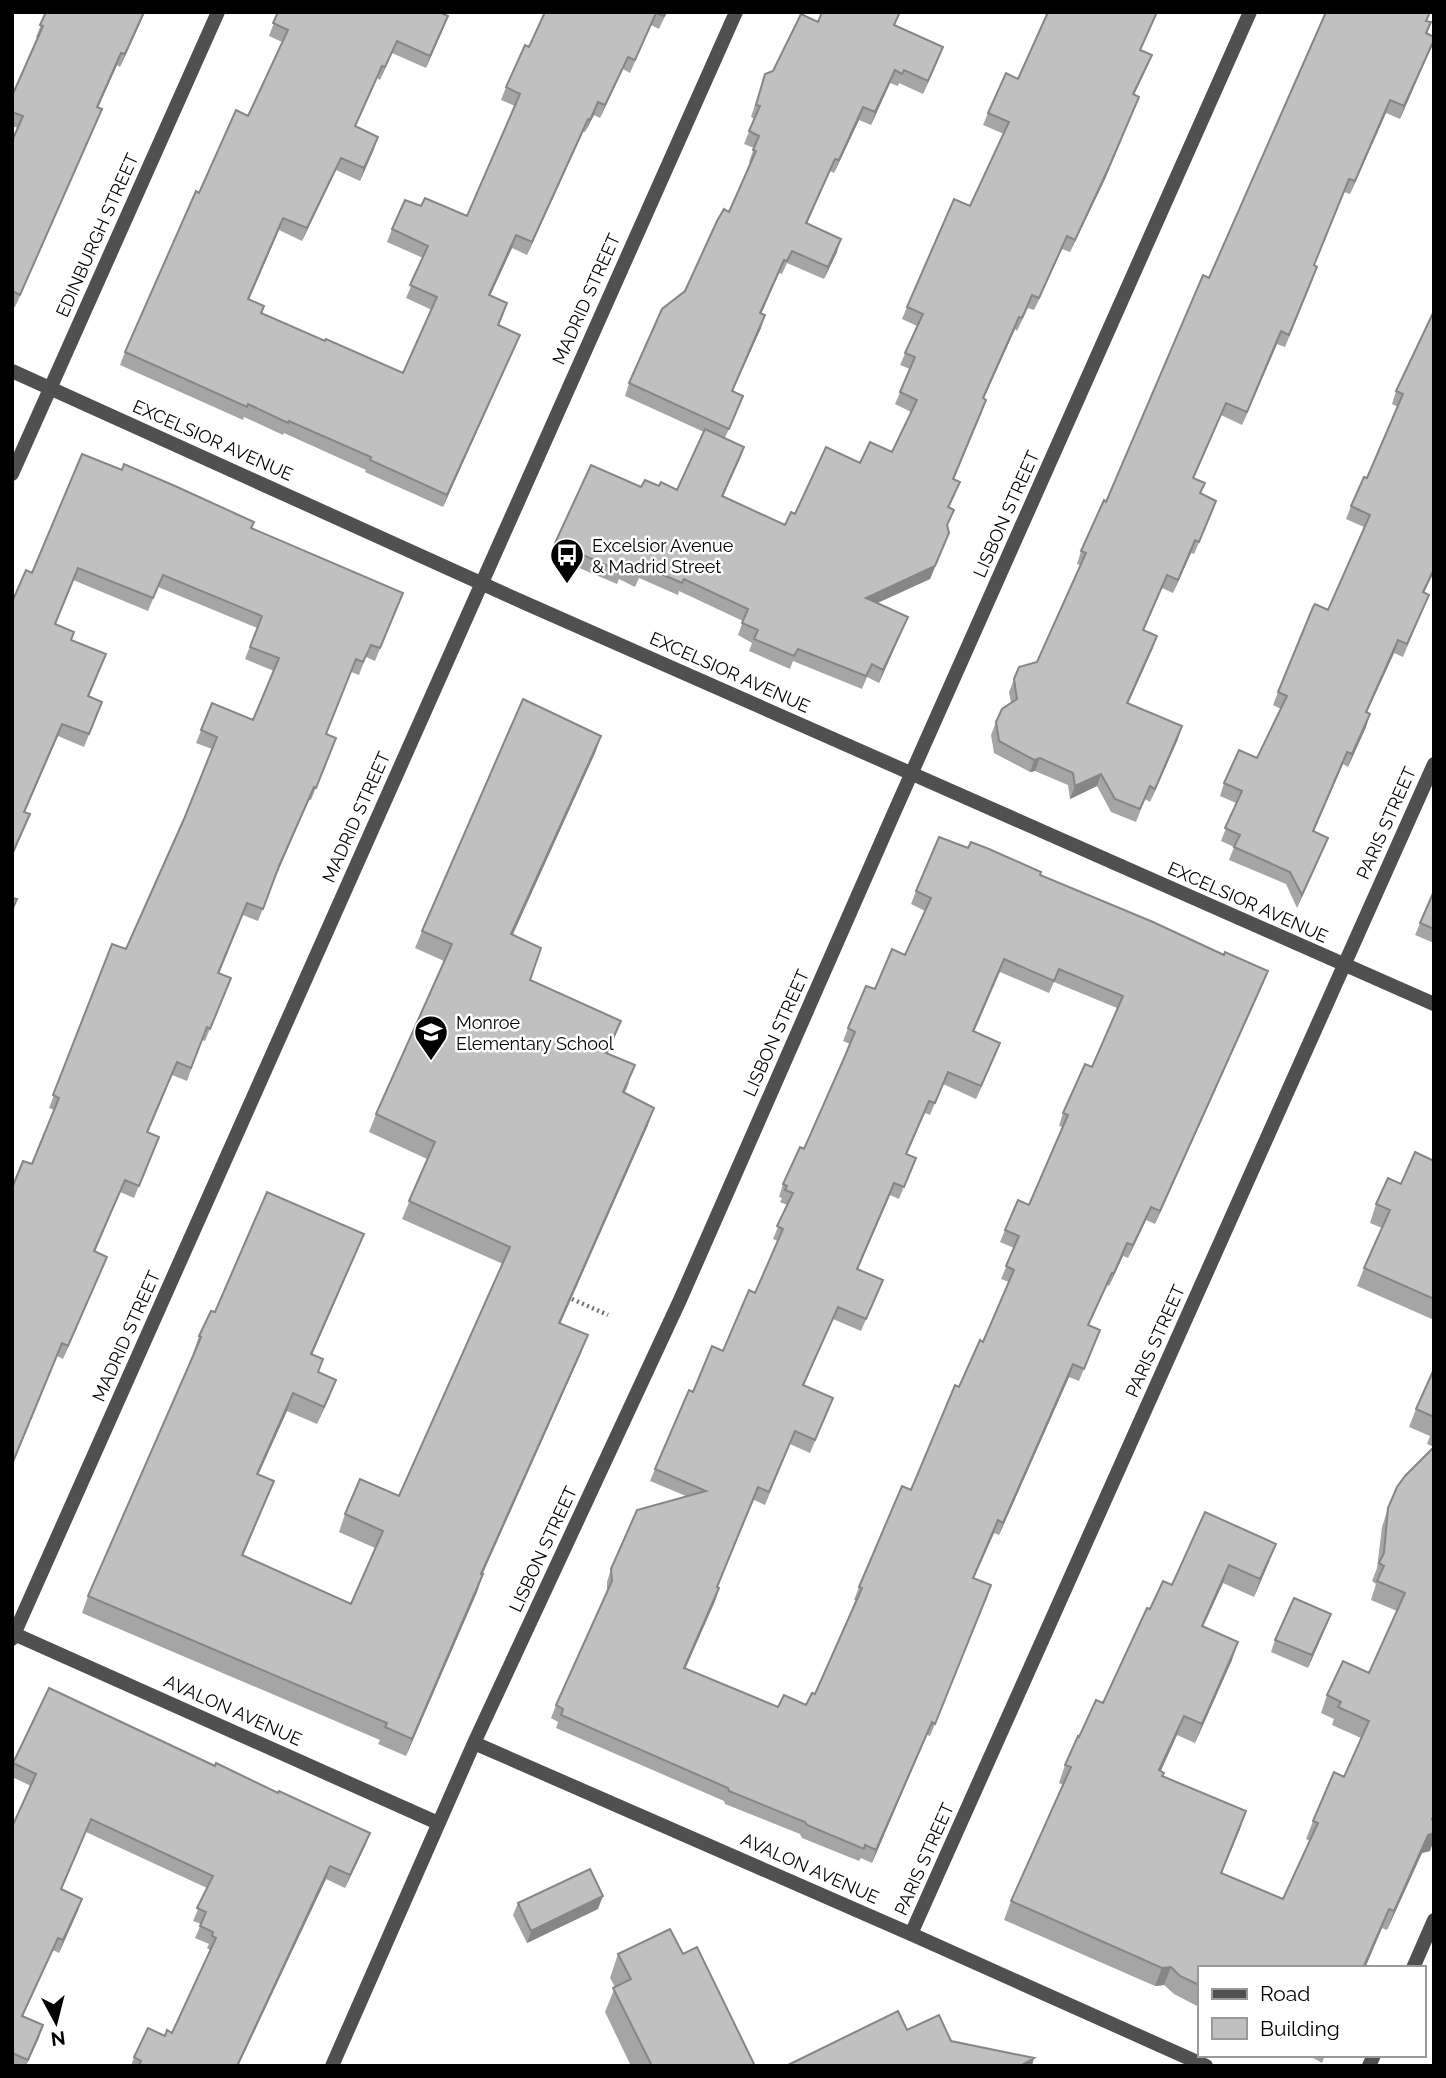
<svg xmlns="http://www.w3.org/2000/svg" width="1446" height="2078" font-family="Raleway,sans-serif">
  <rect width="100%" height="100%" fill="#fff"/>
  <g fill="none" stroke-linecap="round" stroke-linejoin="round">
    <path stroke="#727272" stroke-width="4.5" stroke-dasharray="2 3.5" stroke-linecap="butt" d="M 572,1299 L 608,1315"/>
    <path stroke="#505050" stroke-width="14" d="M 12,371 L 525,603 L 1434,1004
      M 12,474 L 218,12
      M 12,1633 L 438,1823
      M 12,1639 L 736,12
      M 474,1743 L 911,1934 L 1206,2066
      M 911,1934 L 1434,764
      M 1413,1968 L 1434,1920
      M 332,2066 L 474,1743 L 680,1300 L 893,815 L 1250,12
      M 1369,2066 L 1374,2055"/>
  </g>
  <path fill="#a5a5a5" fill-rule="evenodd" d="M 46,12 L 145,12 L 120,67 L 117,65 L 98,107 L 97,121 L 15,307 L 12,306 L 12,141 L 18,128 L 12,126 L 12,96 L 38,38 L 36,37 Z
    M 278,12 L 443,29 L 426,68 L 392,53 L 380,80 L 377,78 L 355,127 L 374,149 L 360,181 L 336,170 L 302,241 L 279,230 L 249,299 L 264,306 L 262,313 L 325,341 L 403,373 L 432,310 L 406,298 L 423,258 L 387,242 L 392,229 L 421,206 L 467,216 L 515,106 L 501,100 L 506,87 L 529,47 L 545,12 L 667,12 L 659,29 L 651,25 L 630,73 L 623,69 L 600,118 L 594,115 L 585,132 L 583,132 L 527,255 L 512,248 L 490,295 L 503,315 L 499,325 L 520,335 L 515,347 L 443,507 L 365,472 L 366,470 L 284,433 L 283,435 L 244,417 L 243,420 L 120,365 L 125,352 L 199,193 L 248,116 L 282,42 L 269,36 Z
    M 1427,21 L 1431,22 L 1427,34 L 1434,40 L 1430,50 L 1400,119 L 1386,113 L 1350,194 L 1344,192 L 1314,265 L 1313,279 L 1285,347 L 1277,344 L 1242,425 L 1221,415 L 1194,478 L 1212,513 L 1194,554 L 1191,553 L 1173,593 L 1162,588 L 1144,630 L 1157,636 L 1128,703 L 1178,739 L 1150,802 L 1145,799 L 1136,822 L 1111,812 L 1097,786 L 1070,799 L 1068,785 L 1035,771 L 1030,772 L 994,753 L 991,735 L 996,722 L 1011,703 L 1009,692 L 1019,667 L 1037,662 L 1080,565 L 1077,564 L 1081,551 L 1106,502 L 1209,278 Z
    M 818,22 L 895,26 L 938,60 L 923,94 L 899,83 L 898,86 L 890,83 L 871,125 L 859,120 L 834,173 L 830,171 L 807,224 L 837,252 L 824,279 L 787,263 L 782,274 L 779,273 L 761,313 L 761,328 L 732,391 L 743,396 L 725,438 L 744,447 L 723,497 L 785,525 L 795,514 L 860,463 L 892,452 L 911,412 L 895,404 L 910,369 L 900,365 L 917,326 L 902,319 L 907,307 L 970,206 L 1004,134 L 983,125 L 988,113 L 1018,79 L 1141,50 L 1152,55 L 1147,67 L 1134,95 L 1139,97 L 1134,110 L 1105,179 L 1070,252 L 1062,249 L 1034,310 L 1028,308 L 1017,331 L 1015,329 L 984,398 L 982,412 L 954,479 L 955,495 L 949,508 L 947,527 L 949,533 L 930,579 L 878,603 L 908,617 L 879,683 L 867,677 L 862,689 L 793,661 L 790,669 L 749,651 L 752,643 L 738,635 L 743,621 L 679,591 L 678,595 L 639,578 L 635,587 L 619,579 L 617,584 L 551,556 L 555,543 L 641,487 L 659,486 L 677,490 L 704,432 L 625,396 L 629,383 L 685,291 L 729,212 L 750,163 L 749,162 L 754,148 L 744,144 L 754,119 L 751,117 L 765,74 L 773,71 Z
    M 1434,311 L 1434,572 L 1424,593 L 1424,607 L 1403,657 L 1394,653 L 1367,712 L 1366,727 L 1348,767 L 1343,764 L 1314,831 L 1323,850 L 1297,908 L 1286,884 L 1229,860 L 1234,847 L 1221,841 L 1236,803 L 1220,796 L 1224,783 L 1257,758 L 1281,709 L 1273,705 L 1278,692 L 1328,610 L 1364,527 L 1346,519 L 1351,506 L 1367,478 L 1398,407 L 1392,404 L 1396,391 Z
    M 252,528 L 403,593 L 375,661 L 366,657 L 359,675 L 351,672 L 326,734 L 336,738 L 311,800 L 309,800 L 275,878 L 258,921 L 243,915 L 219,974 L 231,978 L 205,1041 L 202,1040 L 187,1081 L 172,1075 L 148,1133 L 159,1137 L 134,1198 L 120,1192 L 95,1252 L 102,1269 L 63,1359 L 57,1356 L 12,1466 L 12,1188 L 32,1164 L 54,1110 L 49,1108 L 112,944 L 126,949 L 184,819 L 212,749 L 196,743 L 212,703 L 253,720 L 274,671 L 245,659 L 257,628 L 158,587 L 148,611 L 73,580 L 55,624 L 71,640 L 106,654 L 89,697 L 97,715 L 84,747 L 58,736 L 25,812 L 25,827 L 12,857 L 32,573 Z
    M 601,736 L 595,753 L 512,935 L 530,980 L 621,1021 L 608,1053 L 629,1083 L 625,1093 L 648,1125 L 560,1323 L 581,1353 L 482,1574 L 477,1592 L 406,1756 L 378,1744 L 380,1740 L 82,1613 L 88,1596 L 194,1354 L 193,1354 L 199,1336 L 215,1312 L 364,1234 L 357,1251 L 312,1354 L 319,1373 L 336,1380 L 329,1398 L 317,1424 L 287,1411 L 258,1474 L 274,1481 L 243,1555 L 351,1604 L 375,1548 L 339,1532 L 345,1514 L 399,1496 L 503,1264 L 402,1219 L 427,1159 L 369,1132 L 376,1114 L 444,961 L 415,948 L 422,931 Z
    M 968,848 L 1040,875 L 1263,984 L 1155,1224 L 1146,1220 L 1128,1258 L 1123,1256 L 1109,1286 L 1107,1285 L 1089,1325 L 1100,1330 L 1079,1381 L 1069,1377 L 999,1535 L 994,1533 L 974,1578 L 991,1585 L 987,1598 L 930,1736 L 927,1735 L 872,1863 L 861,1858 L 859,1861 L 802,1838 L 800,1834 L 725,1804 L 724,1801 L 556,1728 L 558,1722 L 551,1718 L 556,1705 L 607,1591 L 607,1582 L 611,1569 L 686,1496 L 650,1481 L 655,1469 L 693,1392 L 723,1351 L 755,1293 L 778,1241 L 773,1239 L 787,1205 L 780,1202 L 782,1198 L 779,1197 L 783,1184 L 804,1149 L 850,1044 L 843,1041 L 848,1028 L 875,989 L 905,955 L 925,911 L 911,904 L 916,891 ZM 1000,972 L 1049,993 L 1054,982 L 1117,1008 L 1092,1067 L 1063,1113 L 1059,1126 L 1063,1127 L 1029,1205 L 1005,1230 L 1000,1242 L 1014,1248 L 1001,1279 L 1009,1282 L 983,1342 L 959,1387 L 911,1490 L 859,1587 L 854,1600 L 856,1600 L 815,1694 L 806,1705 L 778,1707 L 685,1668 L 715,1601 L 719,1588 L 717,1587 L 754,1500 L 765,1505 L 790,1444 L 810,1453 L 828,1411 L 833,1398 L 804,1385 L 833,1319 L 861,1331 L 883,1280 L 858,1269 L 890,1195 L 899,1199 L 916,1158 L 907,1154 L 925,1113 L 930,1115 L 943,1084 L 976,1099 L 1000,1043 L 974,1032 Z
    M 1434,891 L 1434,943 L 1415,935 Z
    M 1434,1161 L 1434,1320 L 1357,1286 L 1364,1268 L 1382,1228 L 1370,1223 L 1376,1204 L 1401,1184 Z
    M 1434,1369 L 1434,1447 L 1427,1444 L 1430,1436 L 1409,1427 L 1416,1409 Z
    M 1434,1447 L 1434,1839 L 1430,1851 L 1422,1853 L 1387,1930 L 1382,1928 L 1365,1968 L 1199,1968 L 1199,2007 L 1174,1994 L 1164,1985 L 1155,1986 L 1004,1920 L 1011,1901 L 1063,1785 L 1059,1783 L 1065,1765 L 1079,1737 L 1103,1703 L 1150,1609 L 1172,1585 L 1205,1512 L 1269,1562 L 1254,1597 L 1223,1583 L 1203,1626 L 1232,1660 L 1195,1743 L 1177,1735 L 1161,1771 L 1163,1776 L 1240,1829 L 1222,1873 L 1283,1899 L 1310,1841 L 1306,1839 L 1313,1821 L 1344,1777 L 1361,1738 L 1332,1725 L 1334,1719 L 1321,1713 L 1327,1695 L 1369,1673 L 1397,1611 L 1371,1600 L 1376,1584 L 1372,1581 L 1377,1568 L 1382,1527 L 1388,1508 Z
    M 1331,1614 L 1308,1668 L 1271,1652 L 1275,1640 Z
    M 49,1688 L 215,1766 L 370,1833 L 365,1846 L 345,1888 L 326,1879 L 238,2066 L 131,2066 L 134,2057 L 165,2036 L 172,2033 L 210,1950 L 207,1948 L 209,1944 L 195,1938 L 201,1924 L 193,1921 L 207,1888 L 86,1832 L 61,1889 L 82,1899 L 59,1953 L 53,1950 L 23,2016 L 39,2038 L 26,2066 L 12,2066 L 12,1827 L 31,1786 L 12,1777 L 12,1766 Z
    M 518,1903 L 598,1909 L 527,1943 L 513,1915 Z
    M 618,1954 L 683,1954 L 755,2066 L 631,2066 L 605,2012 L 615,1987 L 610,1978 Z
    M 1308,2055 L 1325,2055 L 1322,2063 Z"/>
  <path fill="#868686" d="M 144,12 L 145,12 L 120,67 L 125,54 Z
    M 448,16 L 443,29 L 426,68 L 430,56 Z
    M 1434,40 L 1430,50 L 1400,119 L 1404,106 Z
    M 397,41 L 392,53 L 380,80 L 385,67 Z
    M 943,47 L 938,60 L 923,94 L 928,81 Z
    M 121,53 L 117,65 L 93,119 L 97,107 Z
    M 1152,55 L 1147,67 L 1128,107 L 1133,94 Z
    M 628,57 L 623,69 L 600,118 L 605,105 Z
    M 382,66 L 377,78 L 350,139 L 355,126 Z
    M 895,70 L 890,83 L 871,125 L 875,112 Z
    M 1139,97 L 1105,179 L 1070,252 L 1075,240 Z
    M 1390,100 L 1386,113 L 1350,194 L 1355,181 Z
    M 598,102 L 594,115 L 585,132 L 590,120 Z
    M 863,107 L 859,120 L 834,173 L 839,160 Z
    M 102,109 L 97,121 L 15,307 L 20,295 Z
    M 588,119 L 583,132 L 527,255 L 532,242 Z
    M 378,137 L 374,149 L 360,181 L 364,168 Z
    M 341,158 L 336,170 L 302,241 L 307,228 Z
    M 835,159 L 830,171 L 801,236 L 806,223 Z
    M 283,218 L 279,230 L 244,311 L 248,299 Z
    M 516,235 L 512,248 L 485,307 L 489,295 Z
    M 1067,236 L 1062,249 L 1034,310 L 1039,298 Z
    M 841,239 L 837,252 L 824,279 L 828,267 Z
    M 784,260 L 779,273 L 756,326 L 760,313 Z
    M 765,315 L 761,328 L 727,404 L 732,391 Z
    M 1019,317 L 1015,329 L 978,411 L 983,398 Z
    M 1281,331 L 1277,344 L 1242,425 L 1247,412 Z
    M 520,335 L 515,347 L 443,507 L 447,495 Z
    M 744,447 L 740,459 L 717,509 L 722,496 Z
    M 949,533 L 930,579 L 861,610 L 866,598 Z
    M 1195,540 L 1191,553 L 1173,593 L 1178,580 Z
    M 908,617 L 903,629 L 879,683 L 883,670 Z
    M 1157,636 L 1153,648 L 1123,715 L 1127,703 Z
    M 1398,640 L 1394,653 L 1361,725 L 1366,712 Z
    M 1370,714 L 1366,727 L 1348,767 L 1352,754 Z
    M 62,724 L 58,736 L 19,824 L 24,812 Z
    M 1182,726 L 1178,739 L 1150,802 L 1155,789 Z
    M 601,736 L 595,753 L 505,952 L 511,934 Z
    M 1347,752 L 1343,764 L 1308,844 L 1313,831 Z
    M 1040,758 L 1035,771 L 1030,772 L 1034,760 Z
    M 1101,774 L 1097,786 L 1070,799 L 1075,786 Z
    M 314,787 L 275,878 L 258,921 L 279,866 Z
    M 1328,838 L 1323,850 L 1297,908 L 1302,895 Z
    M 1268,971 L 1263,984 L 1155,1224 L 1160,1211 Z
    M 621,1021 L 614,1038 L 600,1070 L 606,1053 Z
    M 1000,1043 L 995,1056 L 976,1099 L 981,1086 Z
    M 654,1108 L 648,1125 L 553,1340 L 559,1323 Z
    M 894,1183 L 890,1195 L 852,1282 L 857,1269 Z
    M 1151,1207 L 1146,1220 L 1128,1258 L 1133,1245 Z
    M 364,1234 L 357,1251 L 305,1371 L 311,1354 Z
    M 1127,1243 L 1123,1256 L 1109,1286 L 1114,1273 Z
    M 107,1257 L 102,1269 L 63,1359 L 68,1346 Z
    M 1112,1273 L 1107,1285 L 1083,1337 L 1088,1325 Z
    M 838,1307 L 833,1319 L 798,1398 L 803,1385 Z
    M 588,1335 L 581,1353 L 475,1591 L 481,1574 Z
    M 1073,1364 L 1069,1377 L 999,1535 L 1003,1523 Z
    M 336,1380 L 329,1398 L 317,1424 L 324,1407 Z
    M 293,1393 L 287,1411 L 251,1491 L 257,1474 Z
    M 274,1481 L 267,1499 L 236,1572 L 242,1555 Z
    M 998,1520 L 994,1533 L 968,1591 L 973,1578 Z
    M 1276,1544 L 1269,1562 L 1254,1597 L 1260,1579 Z
    M 1229,1565 L 1223,1583 L 1195,1644 L 1202,1626 Z
    M 483,1574 L 477,1592 L 406,1756 L 412,1739 Z
    M 719,1588 L 715,1601 L 680,1681 L 684,1668 Z
    M 1331,1614 L 1326,1627 L 1308,1668 L 1312,1655 Z
    M 1238,1642 L 1232,1660 L 1195,1743 L 1202,1724 Z
    M 1184,1716 L 1177,1735 L 1152,1789 L 1159,1770 Z
    M 932,1722 L 927,1735 L 872,1863 L 876,1850 Z
    M 1246,1811 L 1240,1829 L 1214,1891 L 1221,1873 Z
    M 91,1819 L 86,1832 L 56,1902 L 61,1889 Z
    M 370,1833 L 365,1846 L 345,1888 L 350,1875 Z
    M 1434,1833 L 1434,1839 L 1430,1851 L 1422,1853 L 1387,1930 L 1394,1911 L 1428,1835 Z
    M 330,1866 L 326,1879 L 238,2066 L 237,2066 Z
    M 603,1896 L 598,1909 L 527,1943 L 531,1931 Z
    M 82,1899 L 78,1911 L 59,1953 L 63,1940 Z
    M 1389,1909 L 1382,1928 L 1365,1968 L 1363,1968 Z
    M 58,1938 L 53,1950 L 17,2028 L 22,2016 Z
    M 1171,1967 L 1164,1985 L 1155,1986 L 1162,1968 Z
    M 43,2025 L 39,2038 L 25,2066 L 28,2060 Z
    M 1034,2058 L 1032,2066 L 1020,2066 Z"/>
  <path fill="#c0c0c0" stroke="#868686" stroke-width="2" fill-rule="evenodd" d="M 46,12 L 144,12 L 125,54 L 121,53 L 97,107 L 102,109 L 20,295 L 12,291 L 12,141 L 23,116 L 12,112 L 12,96 L 43,26 L 40,25 Z
    M 278,12 L 439,12 L 448,16 L 430,56 L 397,41 L 385,67 L 382,66 L 355,126 L 378,137 L 364,168 L 341,158 L 307,228 L 283,218 L 248,299 L 264,306 L 261,313 L 325,341 L 326,339 L 403,373 L 437,297 L 410,285 L 428,246 L 392,229 L 405,200 L 421,206 L 425,198 L 467,216 L 520,94 L 506,87 L 525,45 L 529,47 L 545,12 L 666,12 L 664,16 L 656,13 L 635,60 L 628,57 L 605,105 L 598,102 L 590,120 L 588,119 L 532,242 L 516,235 L 489,295 L 507,303 L 498,325 L 520,335 L 447,495 L 370,460 L 371,457 L 289,421 L 288,423 L 248,404 L 247,407 L 125,352 L 196,191 L 199,193 L 236,110 L 248,116 L 288,30 L 273,23 Z
    M 822,12 L 900,12 L 894,25 L 943,47 L 928,81 L 904,70 L 902,74 L 895,70 L 875,112 L 863,107 L 839,160 L 835,159 L 806,223 L 841,239 L 828,267 L 792,251 L 787,261 L 784,260 L 760,313 L 765,315 L 732,391 L 743,396 L 729,429 L 629,383 L 662,309 L 685,291 L 717,221 L 724,209 L 729,212 L 756,151 L 753,150 L 759,136 L 749,131 L 760,106 L 756,105 L 765,74 L 773,71 L 801,14 L 818,22 Z
    M 1048,12 L 1157,12 L 1140,50 L 1152,55 L 1133,94 L 1139,97 L 1109,167 L 1075,240 L 1067,236 L 1039,298 L 1032,295 L 1022,318 L 1019,317 L 983,398 L 986,400 L 953,479 L 960,482 L 948,507 L 954,510 L 947,525 L 949,533 L 935,566 L 866,598 L 908,617 L 883,670 L 872,664 L 866,676 L 798,649 L 794,656 L 754,639 L 758,630 L 742,623 L 748,609 L 684,579 L 682,583 L 643,566 L 639,574 L 624,567 L 622,572 L 555,543 L 591,465 L 641,487 L 645,480 L 659,486 L 661,482 L 677,490 L 705,429 L 744,447 L 722,496 L 785,525 L 791,512 L 795,514 L 826,447 L 860,463 L 870,442 L 892,452 L 917,400 L 900,392 L 915,357 L 905,353 L 923,314 L 907,307 L 954,199 L 970,206 L 1009,122 L 988,113 L 1006,73 L 1018,79 Z
    M 1326,12 L 1430,12 L 1426,21 L 1431,22 L 1426,33 L 1434,37 L 1434,40 L 1404,106 L 1390,100 L 1355,181 L 1349,179 L 1314,265 L 1317,267 L 1289,335 L 1281,331 L 1247,412 L 1226,403 L 1193,478 L 1205,483 L 1200,493 L 1216,501 L 1199,542 L 1195,540 L 1178,580 L 1167,575 L 1143,630 L 1157,636 L 1127,703 L 1182,726 L 1155,789 L 1150,786 L 1140,809 L 1115,799 L 1101,774 L 1075,786 L 1073,773 L 1040,758 L 1034,760 L 999,741 L 996,722 L 1002,709 L 1017,699 L 1014,679 L 1019,667 L 1037,662 L 1086,553 L 1081,551 L 1104,500 L 1106,502 L 1203,275 L 1209,278 Z
    M 1434,311 L 1434,569 L 1423,592 L 1429,595 L 1407,644 L 1398,640 L 1366,712 L 1370,714 L 1352,754 L 1347,752 L 1313,831 L 1328,838 L 1302,895 L 1290,872 L 1234,847 L 1240,835 L 1225,828 L 1242,791 L 1224,783 L 1239,750 L 1257,758 L 1287,696 L 1278,692 L 1313,607 L 1315,604 L 1328,610 L 1370,515 L 1351,506 L 1364,477 L 1367,478 L 1403,394 L 1396,391 Z
    M 82,454 L 122,470 L 124,464 L 175,486 L 254,522 L 251,528 L 403,593 L 380,648 L 371,645 L 363,662 L 356,659 L 326,734 L 336,738 L 316,788 L 314,787 L 279,866 L 263,909 L 247,903 L 218,973 L 231,978 L 210,1029 L 207,1027 L 191,1068 L 177,1062 L 147,1132 L 159,1137 L 139,1186 L 125,1180 L 94,1251 L 107,1257 L 68,1346 L 62,1343 L 12,1464 L 12,1188 L 23,1161 L 32,1164 L 59,1098 L 53,1095 L 112,944 L 126,949 L 184,819 L 217,737 L 201,730 L 212,703 L 253,720 L 279,658 L 250,647 L 262,616 L 163,575 L 153,598 L 78,568 L 55,624 L 74,632 L 71,640 L 106,654 L 88,696 L 102,702 L 89,734 L 62,724 L 24,812 L 30,814 L 12,854 L 12,602 L 26,570 L 32,573 Z
    M 523,699 L 601,736 L 511,934 L 541,948 L 530,980 L 621,1021 L 606,1053 L 635,1065 L 623,1092 L 654,1108 L 559,1323 L 588,1335 L 481,1574 L 483,1574 L 412,1739 L 385,1727 L 387,1723 L 88,1596 L 190,1363 L 201,1337 L 199,1336 L 211,1311 L 215,1312 L 267,1192 L 364,1234 L 311,1354 L 323,1359 L 318,1372 L 336,1380 L 324,1407 L 293,1393 L 257,1474 L 274,1481 L 242,1555 L 351,1604 L 383,1531 L 345,1514 L 360,1479 L 399,1496 L 510,1247 L 409,1201 L 435,1142 L 376,1114 L 452,944 L 422,931 Z
    M 939,837 L 968,848 L 971,842 L 989,849 L 1041,872 L 1040,875 L 1153,922 L 1224,955 L 1225,952 L 1268,971 L 1160,1211 L 1151,1207 L 1133,1245 L 1127,1243 L 1114,1273 L 1112,1273 L 1088,1325 L 1100,1330 L 1084,1369 L 1073,1364 L 1003,1523 L 998,1520 L 973,1578 L 991,1585 L 935,1724 L 932,1722 L 876,1850 L 865,1845 L 864,1849 L 807,1825 L 805,1822 L 729,1791 L 728,1788 L 561,1715 L 563,1709 L 556,1705 L 612,1581 L 611,1569 L 637,1510 L 706,1491 L 655,1469 L 689,1390 L 693,1392 L 712,1346 L 723,1351 L 749,1290 L 755,1293 L 783,1229 L 777,1226 L 793,1193 L 785,1190 L 787,1186 L 783,1184 L 800,1147 L 804,1149 L 845,1056 L 855,1032 L 848,1028 L 866,986 L 875,989 L 892,949 L 905,955 L 931,898 L 916,891 ZM 1004,959 L 1054,981 L 1059,969 L 1123,996 L 1092,1067 L 1085,1064 L 1063,1113 L 1068,1115 L 1029,1205 L 1018,1200 L 1005,1230 L 1019,1236 L 1006,1266 L 1014,1270 L 983,1342 L 980,1340 L 959,1387 L 955,1385 L 911,1490 L 902,1486 L 859,1587 L 862,1588 L 815,1694 L 812,1693 L 806,1705 L 784,1695 L 778,1707 L 684,1668 L 719,1588 L 717,1587 L 758,1487 L 769,1492 L 795,1431 L 815,1440 L 833,1398 L 803,1385 L 838,1307 L 866,1319 L 883,1280 L 857,1269 L 894,1183 L 904,1187 L 916,1158 L 906,1154 L 929,1101 L 935,1103 L 948,1072 L 981,1086 L 1000,1043 L 973,1031 Z
    M 1434,891 L 1434,929 L 1420,923 Z
    M 12,898 L 17,899 L 12,910 Z
    M 1415,1152 L 1434,1161 L 1434,1299 L 1364,1268 L 1390,1210 L 1376,1204 L 1388,1178 L 1401,1184 Z
    M 1434,1369 L 1434,1417 L 1416,1409 Z
    M 1434,1447 L 1434,1816 L 1432,1819 L 1434,1824 L 1434,1833 L 1428,1835 L 1394,1911 L 1389,1909 L 1363,1968 L 1199,1968 L 1199,1985 L 1180,1976 L 1171,1967 L 1162,1968 L 1011,1901 L 1071,1767 L 1065,1765 L 1078,1736 L 1079,1737 L 1096,1700 L 1103,1703 L 1147,1608 L 1150,1609 L 1163,1581 L 1172,1585 L 1205,1512 L 1276,1544 L 1260,1579 L 1229,1565 L 1202,1626 L 1238,1642 L 1202,1724 L 1184,1716 L 1159,1770 L 1164,1773 L 1162,1776 L 1246,1811 L 1221,1873 L 1283,1899 L 1318,1823 L 1313,1821 L 1334,1772 L 1344,1777 L 1369,1721 L 1338,1707 L 1341,1702 L 1327,1695 L 1343,1661 L 1369,1673 L 1405,1593 L 1377,1581 L 1384,1566 L 1379,1563 L 1384,1553 L 1388,1508 L 1397,1487 L 1405,1476 Z
    M 1294,1598 L 1331,1614 L 1312,1655 L 1275,1640 Z
    M 49,1688 L 215,1766 L 216,1763 L 278,1793 L 279,1791 L 370,1833 L 350,1875 L 330,1866 L 237,2066 L 139,2066 L 141,2061 L 134,2057 L 148,2028 L 165,2036 L 167,2030 L 172,2033 L 216,1938 L 212,1936 L 213,1932 L 200,1926 L 206,1912 L 197,1908 L 213,1876 L 91,1819 L 61,1889 L 82,1899 L 63,1940 L 58,1938 L 22,2016 L 43,2025 L 28,2060 L 12,2053 L 12,1827 L 36,1774 L 13,1763 Z
    M 590,1869 L 603,1896 L 531,1931 L 518,1903 Z
    M 670,1929 L 683,1954 L 697,1947 L 755,2066 L 652,2066 L 613,1988 L 631,1979 L 618,1954 Z
    M 898,2011 L 907,2030 L 939,2015 L 951,2041 L 1034,2058 L 1020,2066 L 786,2066 Z"/>
  <defs>
    <g id="bus-pin" transform="scale(1.75)"><path d="M0 17L-7.5 6A9.5 9.5 0 1 1 7.5 6Z" fill="#000" stroke="#fff"/><path d="M-5-6H5V4H4V6H2V4H-2V6H-4V4H-5ZM-3.5-4V0h7V-4ZM-3.5 1.2v1.5H-2V1.2ZM2 1.2v1.5H3.5V1.2Z" fill="#fff"/></g>
    <g id="school-pin" transform="scale(1.75)"><path d="M0 17L-7.5 6A9.5 9.5 0 1 1 7.5 6Z" fill="#000" stroke="#fff"/><path d="M0-5L7-2L0 1L-7-2ZM-4 1L0 2.5L4 1V4Q0 6-4 4Z" fill="#fff"/></g>
  </defs>
  <g fill-rule="evenodd">
    <use href="#bus-pin" x="567" y="555"/>
    <use href="#school-pin" x="431" y="1032"/>
  </g>
  <g text-anchor="middle" dominant-baseline="central" stroke-width="5" stroke-linejoin="round" paint-order="stroke">
    <g font-size="18" fill="#000" stroke="#fff">
      <text transform="translate(97 235) rotate(-66)">EDINBURGH STREET</text>
      <text transform="translate(586 299) rotate(-66)">MADRID STREET</text>
      <text transform="translate(213 440) rotate(24)">EXCELSIOR AVENUE</text>
      <text transform="translate(1006 514) rotate(-66)">LISBON STREET</text>
      <text transform="translate(730 672) rotate(24)">EXCELSIOR AVENUE</text>
      <text transform="translate(356 817) rotate(-66)">MADRID STREET</text>
      <text transform="translate(1386 823) rotate(-66)">PARIS STREET</text>
      <text transform="translate(1248 902) rotate(24)">EXCELSIOR AVENUE</text>
      <text transform="translate(776 1033) rotate(-66)">LISBON STREET</text>
      <text transform="translate(126 1336) rotate(-66)">MADRID STREET</text>
      <text transform="translate(1155 1341) rotate(-66)">PARIS STREET</text>
      <text transform="translate(543 1549) rotate(-65)">LISBON STREET</text>
      <text transform="translate(233 1710) rotate(24)">AVALON AVENUE</text>
      <text transform="translate(924 1859) rotate(-66)">PARIS STREET</text>
      <text transform="translate(810 1868) rotate(24)">AVALON AVENUE</text>
    </g>
    <g font-size="18" fill="#000" stroke="#fff" text-anchor="start">
      <text x="592" y="545">Excelsior Avenue<tspan x="592" dy="21">&amp; Madrid Street</tspan></text>
      <text x="456" y="1022">Monroe<tspan x="456" dy="21">Elementary School</tspan></text>
    </g>
  </g>
  <rect width="1446" height="2078" fill="none" stroke="#000000" stroke-width="28"/>
  <rect x="1198" y="1966" width="228" height="91" fill="#ffffff" stroke="#999999" stroke-width="2"/>
  <rect x="1212" y="1989" width="35" height="10" fill="#505050" stroke="#999999" stroke-width="2"/>
  <text x="1260" y="2001" font-size="21" fill="#000000">Road</text>
  <rect x="1212" y="2018" width="35" height="21" fill="#c0c0c0" stroke="#999999" stroke-width="2"/>
  <text x="1260" y="2036" font-size="21" fill="#000000">Building</text>
  <g transform="translate(56 2022) rotate(173)" stroke="#ffffff" stroke-width="5" paint-order="stroke">
  <path d="M0-5L12 26L0 18L-12 26Z" fill="#000000"/>
  <text y="-10" font-size="19" font-weight="bold" text-anchor="middle" fill="#000000">N</text>
  </g>
</svg>
